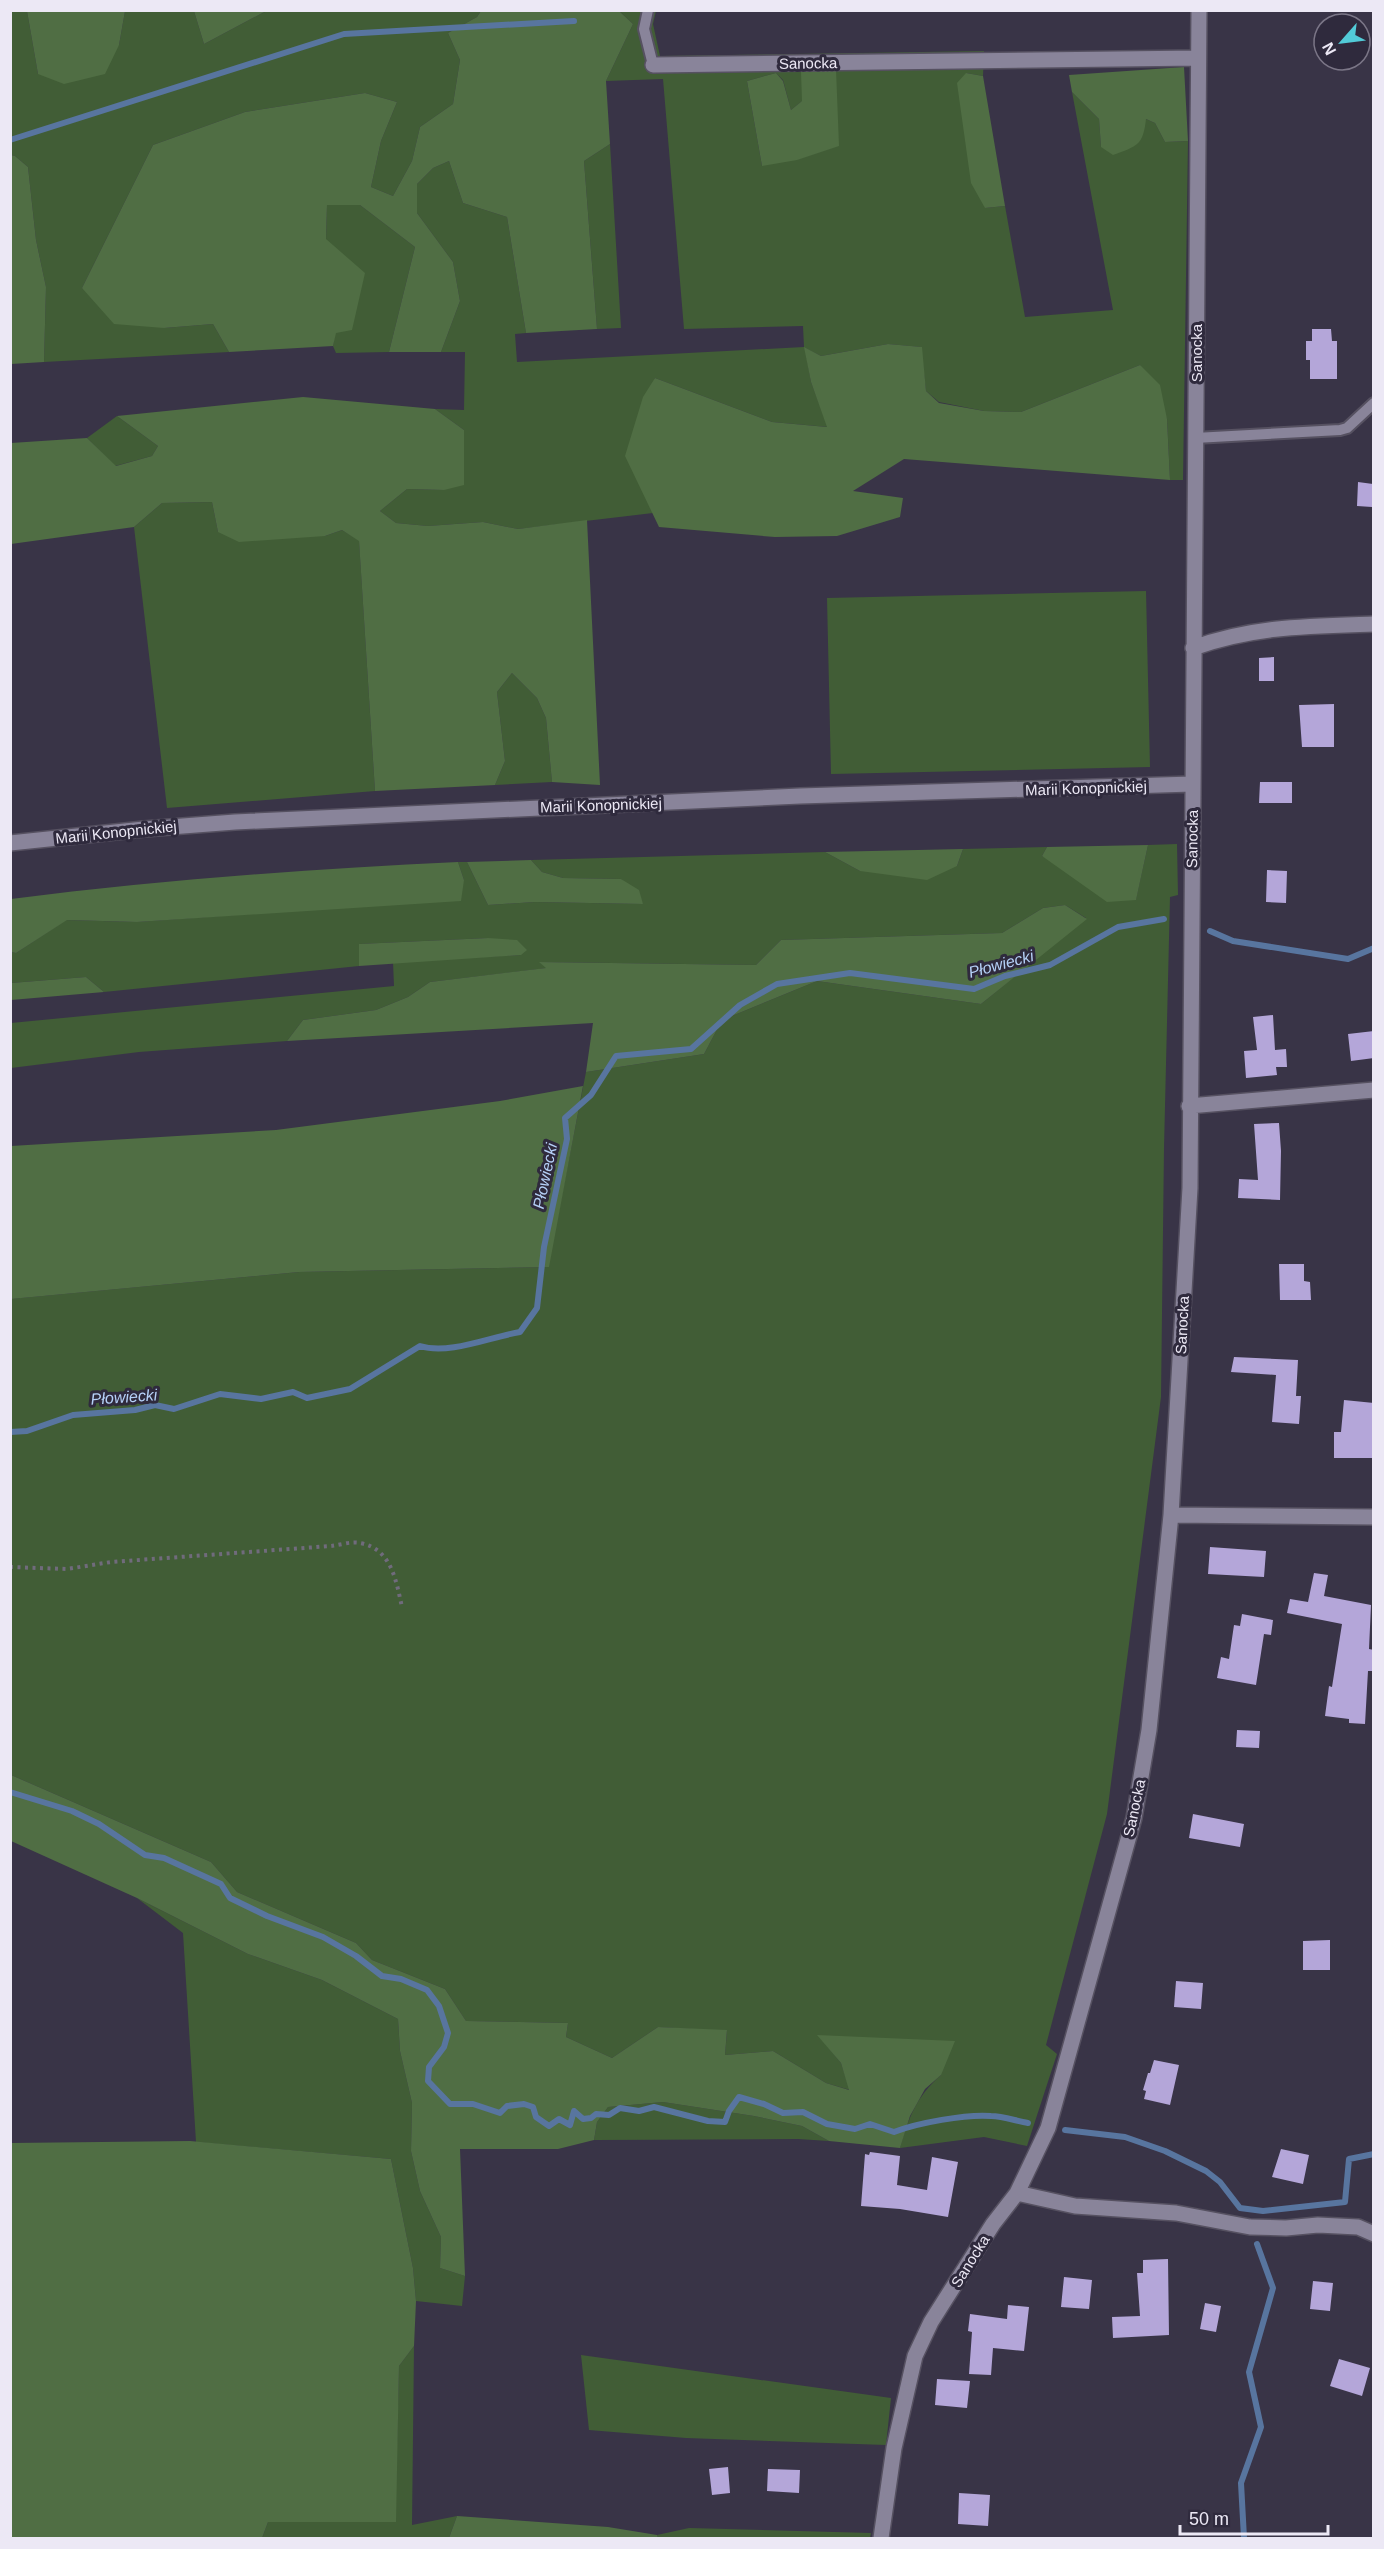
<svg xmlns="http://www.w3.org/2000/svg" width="1384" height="2549" font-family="Helvetica,sans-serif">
  <rect width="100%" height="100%" fill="#393447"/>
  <path fill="#415d36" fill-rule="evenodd" d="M 10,11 L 27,11 L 38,74 L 119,45 L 125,11 L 194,11 L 204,44 L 266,11 L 481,11 L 477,17 L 448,33 L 460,60 L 453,104 L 420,127 L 412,161 L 393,196 L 371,187 L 381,141 L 397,102 L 365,93 L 245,112 L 153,145 L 82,288 L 164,328 L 213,324 L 229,352 L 44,362 L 46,287 L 36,240 L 28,167 L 15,156 L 11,155 Z
    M 619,11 L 656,11 L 653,24 L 660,56 L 984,51 L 983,76 L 966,73 L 985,208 L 1005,206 L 1025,317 L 1113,310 L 1072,92 L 1099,119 L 1101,147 L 1146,119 L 1155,123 L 1165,142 L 1188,141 L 1183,480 L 1170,480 L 1167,419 L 1140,365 L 1021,412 L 984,411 L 939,402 L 926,391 L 921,347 L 888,344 L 821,356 L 805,348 L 811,382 L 828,427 L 772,422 L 655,378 L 626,456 L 653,513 L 518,529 L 483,522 L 428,526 L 396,523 L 380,511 L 407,489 L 444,490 L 464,430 L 435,409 L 464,410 L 465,352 L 441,352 L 460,301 L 453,262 L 417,213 L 417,184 L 433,168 L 449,161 L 463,203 L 507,217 L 526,333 L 515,334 L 517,362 L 804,347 L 803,326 L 684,329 L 663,79 L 606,81 L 633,24 ZM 776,73 L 783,80 L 791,110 L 802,101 L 762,166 L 747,81 Z
    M 610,144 L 621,328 L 597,329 L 584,161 Z
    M 327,205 L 360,205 L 415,247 L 389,352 L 336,353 L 333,346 L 335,333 L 326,239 Z
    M 117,416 L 158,446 L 152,456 L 115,466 L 87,438 Z
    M 212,502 L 218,532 L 325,536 L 342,530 L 359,540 L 375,791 L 167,808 L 134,527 L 162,503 Z
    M 1146,591 L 1150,767 L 831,774 L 827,598 Z
    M 512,673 L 537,698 L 546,718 L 552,782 L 495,785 L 505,761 L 497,692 Z
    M 1177,844 L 1178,895 L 1170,897 L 1164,1148 L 1161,1397 L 1107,1814 L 1046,2045 L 1057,2054 L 1027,2146 L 984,2137 L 900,2148 C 909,2117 916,2097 941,2075 L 818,2035 L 841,2063 L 850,2090 L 826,2083 L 773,2051 L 725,2055 L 727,2031 L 658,2027 L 612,2058 L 566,2037 L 568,2023 L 466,2021 L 445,1989 L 372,1960 L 356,1943 L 237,1892 L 211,1862 L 11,1775 L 10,1299 L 299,1272 L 548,1267 L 586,1072 L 704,1054 L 722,1020 L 817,981 L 981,1004 L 1086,918 L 1065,905 L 1043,908 L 1002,933 L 781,940 L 756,965 L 540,962 L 547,968 L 430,982 L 408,997 L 376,1010 L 303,1020 L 287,1041 L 139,1052 L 11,1068 L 11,1023 L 394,986 L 393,962 L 521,955 L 488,938 L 360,944 L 359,966 L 104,992 L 86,977 L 11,983 L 11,952 L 16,953 L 66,920 L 137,922 L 275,912 L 464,880 L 458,862 L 467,862 L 488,905 L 535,902 L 643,904 L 621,879 L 563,878 L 542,872 L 531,860 L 825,852 L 860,871 L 957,866 L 963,849 L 1047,847 L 1042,856 L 1136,899 L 1148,845 Z
    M 137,1898 L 248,1954 L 322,1980 L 398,2019 L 400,2051 L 412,2103 L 411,2151 L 420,2191 L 441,2237 L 440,2268 L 465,2276 L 462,2306 L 416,2301 L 413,2268 L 391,2159 L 196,2142 L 183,1933 Z
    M 663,2102 L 754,2116 L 802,2126 L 829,2141 L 798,2139 L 594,2140 L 597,2122 L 608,2107 Z
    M 414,2346 L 412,2525 L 457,2516 L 449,2538 L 262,2538 L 268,2522 L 395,2522 L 399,2366 Z
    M 581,2355 L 891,2398 L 886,2445 L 686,2438 L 589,2430 Z
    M 689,2528 L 871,2533 L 870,2538 L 658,2538 L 657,2535 Z"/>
  <path fill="#506e44" d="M 27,11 L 125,11 L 119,45 L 105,74 L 64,84 L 38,74 Z
    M 194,11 L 273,11 L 266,11 L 204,44 Z
    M 563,11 L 619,11 L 633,24 L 606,81 L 610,144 L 584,161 L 597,329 L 526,333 L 507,217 L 463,203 L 449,161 L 433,168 L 417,184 L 417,213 L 453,262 L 460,301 L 441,352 L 389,352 L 415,247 L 360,205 L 327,205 L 326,239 L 365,273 L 352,330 L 336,333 L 333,346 L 229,352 L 213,324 L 164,328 L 114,324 L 82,288 L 153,145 L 245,112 L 365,93 L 397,102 L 381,141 L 371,187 L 393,196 L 412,161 L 420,127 L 453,104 L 460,60 L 448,33 L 477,17 L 481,11 Z
    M 1184,67 L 1188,141 L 1165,142 L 1155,123 L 1146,119 C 1143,146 1137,146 1113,155 L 1101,147 L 1099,119 L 1072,92 L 1069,75 Z
    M 836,69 L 839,146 L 797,160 L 762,166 L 747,81 L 776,73 L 783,81 L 791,110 L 802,101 L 801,72 Z
    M 966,73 L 983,76 L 1005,206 L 985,208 L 971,183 L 957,83 Z
    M 11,155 L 15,156 L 28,167 L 36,240 L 46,287 L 44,362 L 11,364 Z
    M 888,344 L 922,347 L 926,391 L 939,403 L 984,411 L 1021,412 L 1140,365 L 1160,385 L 1167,419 L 1170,480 L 904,459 L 853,491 L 903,498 L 900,517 L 837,536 L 775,537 L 659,527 L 625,456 L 643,397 L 655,378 L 772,422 L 827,427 L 811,382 L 804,347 L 821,356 Z
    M 303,397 L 435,409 L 464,430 L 464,485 L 444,490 L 407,489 L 380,511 L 396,523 L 428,526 L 483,522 L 518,529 L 587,520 L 600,785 L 552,782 L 546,718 L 537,698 L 512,673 L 497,692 L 505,761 L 495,785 L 375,791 L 359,541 L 342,530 L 325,536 L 239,542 L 218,532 L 212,502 L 162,503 L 134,527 L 11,544 L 11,443 L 87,438 L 116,466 L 152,456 L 158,446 L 117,416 Z
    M 1148,845 L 1136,900 L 1107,902 L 1042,856 L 1047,847 Z
    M 963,849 L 957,866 L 927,880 L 860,871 L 825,852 Z
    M 531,860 L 542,872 L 563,878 L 621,879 L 639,890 L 643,904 L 535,902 L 488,905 L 467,862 Z
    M 458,862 L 464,880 L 461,901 L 137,922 L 67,920 L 16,953 L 11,952 L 11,899 C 159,880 308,869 458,862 Z
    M 1065,905 L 1087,919 L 981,1004 L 817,981 L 722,1020 L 704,1054 L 586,1072 L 593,1023 L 287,1041 L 303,1020 L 376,1010 L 408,997 L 430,982 L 546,968 L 539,962 L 756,965 L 781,940 L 1002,933 L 1043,908 Z
    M 488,938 L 517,940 L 527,950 L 521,955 L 359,966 L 359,944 Z
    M 86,977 L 104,992 L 11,1000 L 11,983 Z
    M 583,1086 L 549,1267 L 299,1272 L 11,1299 L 11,1146 L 276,1130 L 500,1101 Z
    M 11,1775 L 211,1862 L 237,1892 L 356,1943 L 372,1960 L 445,1989 L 466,2021 L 568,2023 L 566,2037 L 612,2058 L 658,2027 L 727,2030 L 725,2055 L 773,2051 L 826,2083 L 849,2090 L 841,2063 L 817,2035 L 955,2041 L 941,2075 L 925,2089 L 910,2116 L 900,2148 L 829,2141 L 802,2126 L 754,2116 L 663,2102 L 608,2107 L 597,2122 L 594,2140 L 558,2149 L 460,2149 L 465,2276 L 440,2268 L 441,2237 L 420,2191 L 411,2151 L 412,2103 L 400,2051 L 398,2019 L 322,1980 L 248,1954 L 137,1898 L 11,1841 Z
    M 190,2141 L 391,2159 L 413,2268 L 416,2301 L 414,2346 L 399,2366 L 396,2522 L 268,2522 L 262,2538 L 11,2538 L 11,2143 Z
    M 457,2516 L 608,2527 L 657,2535 L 658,2538 L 449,2538 Z"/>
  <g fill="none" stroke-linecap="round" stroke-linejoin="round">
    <path stroke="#58759f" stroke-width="6" d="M 10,140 L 344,34 L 574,21
      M 1210,931 L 1233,941 L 1348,959 L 1374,948
      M 10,1432 L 27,1431 L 73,1415 L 135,1410 L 155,1405 L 174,1409 L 220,1394 L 261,1399 L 293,1392 L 307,1398 L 350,1389 L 420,1346 C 449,1355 490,1337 520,1332 L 537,1308 L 544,1247 L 567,1139 L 565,1118 L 591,1095 L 616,1056 L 691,1049 L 740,1005 L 777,984 L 850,973 L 974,989 L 1005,976 L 1050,965 L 1118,927 L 1164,919
      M 10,1792 L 72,1811 L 99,1824 L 145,1855 L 164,1858 L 221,1884 L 230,1898 L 267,1916 L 323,1937 L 356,1956 L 382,1976 L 401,1979 L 427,1990 L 439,2006 L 448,2033 L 444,2047 L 429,2067 L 428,2081 L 450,2104 L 473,2104 L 500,2113 L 507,2106 L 524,2104 L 533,2107 L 536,2117 L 549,2126 L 559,2119 L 570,2125 L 574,2111 L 583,2119 L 591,2118 L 596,2114 L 609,2115 L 620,2108 L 639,2111 L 654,2107 L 708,2121 L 725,2122 L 729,2111 L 739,2097 L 764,2104 L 783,2113 L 803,2112 L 827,2124 L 855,2129 L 870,2124 L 894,2132 C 917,2123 966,2114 991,2116 C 1003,2116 1016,2121 1028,2123
      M 1065,2130 L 1125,2137 L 1165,2151 L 1206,2171 L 1220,2182 L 1240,2208 L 1263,2211 L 1345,2202 L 1349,2159 L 1374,2154
      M 1244,2538 L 1241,2483 L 1261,2427 L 1249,2372 L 1273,2288 L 1257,2244"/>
  </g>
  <path fill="#b4a6d9" d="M 1312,329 L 1331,329 L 1332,341 L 1337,341 L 1337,379 L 1310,379 L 1310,360 L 1306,360 L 1306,341 L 1312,341 Z
    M 1358,482 L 1373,484 L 1372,507 L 1357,506 Z
    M 1274,657 L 1274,681 L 1259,681 L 1259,658 Z
    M 1334,704 L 1334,747 L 1302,747 L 1299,705 Z
    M 1260,782 L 1292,782 L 1292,803 L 1259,803 Z
    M 1267,870 L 1287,871 L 1286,903 L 1266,902 Z
    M 1273,1015 L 1275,1050 L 1286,1049 L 1287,1067 L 1276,1067 L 1277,1075 L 1246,1078 L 1244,1051 L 1257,1050 L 1253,1017 Z
    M 1374,1031 L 1374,1058 L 1351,1061 L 1348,1034 Z
    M 1279,1123 L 1281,1151 L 1280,1200 L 1238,1198 L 1239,1179 L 1258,1180 L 1254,1124 Z
    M 1279,1264 L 1304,1264 L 1304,1281 L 1310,1282 L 1311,1300 L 1280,1300 Z
    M 1234,1357 L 1298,1360 L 1296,1396 L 1301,1396 L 1299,1424 L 1272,1422 L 1276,1375 L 1231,1372 Z
    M 1344,1400 L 1374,1403 L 1374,1458 L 1334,1458 L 1334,1432 L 1341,1432 Z
    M 1210,1547 L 1266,1551 L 1264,1577 L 1208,1574 Z
    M 1314,1573 L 1328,1575 L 1324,1596 L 1371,1605 L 1369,1649 L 1374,1650 L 1374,1671 L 1368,1671 L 1365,1724 L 1349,1723 L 1349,1719 L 1325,1716 L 1329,1686 L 1332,1687 L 1342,1624 L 1287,1613 L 1290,1599 L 1308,1602 Z
    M 1242,1614 L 1273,1620 L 1271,1635 L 1264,1634 L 1256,1685 L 1217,1678 L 1221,1657 L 1229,1659 L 1234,1625 L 1240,1626 Z
    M 1237,1730 L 1260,1731 L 1259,1748 L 1236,1747 Z
    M 1193,1814 L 1244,1824 L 1240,1847 L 1189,1838 Z
    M 1330,1940 L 1330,1970 L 1303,1970 L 1303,1941 Z
    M 1176,1981 L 1203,1983 L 1201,2009 L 1174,2007 Z
    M 1154,2060 L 1179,2065 L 1170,2105 L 1144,2099 L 1146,2091 L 1143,2090 L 1148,2073 L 1150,2073 Z
    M 1281,2149 L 1309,2155 L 1303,2184 L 1272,2177 Z
    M 870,2152 L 900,2156 L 897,2185 L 927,2190 L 932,2157 L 958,2162 L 948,2217 L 900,2209 L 861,2206 L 865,2154 L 869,2155 Z
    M 1168,2259 L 1169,2335 L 1113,2338 L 1112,2317 L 1140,2316 L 1137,2273 L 1143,2273 L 1143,2260 Z
    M 1064,2277 L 1092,2280 L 1089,2309 L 1061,2307 Z
    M 1313,2281 L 1333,2283 L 1330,2311 L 1310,2309 Z
    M 1205,2303 L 1221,2306 L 1216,2332 L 1200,2329 Z
    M 1008,2305 L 1029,2307 L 1024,2351 L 993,2348 L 991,2375 L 969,2374 L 972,2332 L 968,2331 L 970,2314 L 1007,2319 Z
    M 1339,2359 L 1370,2368 L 1362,2396 L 1330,2386 Z
    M 937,2379 L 970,2381 L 967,2408 L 935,2405 Z
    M 728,2467 L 730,2493 L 712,2495 L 709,2469 Z
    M 768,2469 L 800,2470 L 799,2493 L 767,2491 Z
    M 959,2493 L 990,2495 L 988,2526 L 958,2524 Z"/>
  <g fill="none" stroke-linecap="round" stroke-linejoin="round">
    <g stroke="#565161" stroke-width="14">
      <path id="lane" d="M 648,10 L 644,29 L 653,65
        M 1195,438 L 1340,430 L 1347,428 L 1374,403"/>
    </g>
    <g stroke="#565161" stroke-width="18">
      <path id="street" d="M 653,65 L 1198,58
        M 1193,648 C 1253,626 1310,626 1374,624
        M 10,843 L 144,829 L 235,822 L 800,796 L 1192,784
        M 1189,1106 L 1374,1090
        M 1171,1515 L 1374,1517
        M 1017,2193 L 1075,2206 L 1176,2213 L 1250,2227 L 1286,2228 L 1318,2225 L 1358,2227 L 1374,2234
        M 881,2538 L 894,2448 L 915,2356 L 931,2322 L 993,2224 L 1017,2193 L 1048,2128 L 1134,1818 L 1149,1730 L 1171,1515 L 1190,1188 L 1199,10"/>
    </g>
    <path stroke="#706b7c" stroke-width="4" stroke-dasharray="3 4.5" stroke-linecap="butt" d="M 10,1567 L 67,1569 L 111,1562 L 331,1546 C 340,1545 352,1541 360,1543 C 392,1549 396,1581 402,1607"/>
    <use href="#lane" stroke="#89849a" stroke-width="10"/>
    <use href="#street" stroke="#89849a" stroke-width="15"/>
  </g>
  <g text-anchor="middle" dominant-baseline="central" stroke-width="6" stroke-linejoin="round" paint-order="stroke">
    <g font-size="15" fill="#ece8f5" stroke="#2f2a3d">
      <text transform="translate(808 63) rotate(-1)">Sanocka</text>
      <text transform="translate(1196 353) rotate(-90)">Sanocka</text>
      <text transform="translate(1086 788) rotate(-2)">Marii Konopnickiej</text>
      <text transform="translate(601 805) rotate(-2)">Marii Konopnickiej</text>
      <text transform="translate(116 832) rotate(-6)">Marii Konopnickiej</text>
      <text transform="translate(1192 839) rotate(-89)">Sanocka</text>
      <text transform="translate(1182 1325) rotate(-87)">Sanocka</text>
      <text transform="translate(1134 1808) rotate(-78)">Sanocka</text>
      <text transform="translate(970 2261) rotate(-58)">Sanocka</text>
    </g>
    <g font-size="16" font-style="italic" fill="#b5d0f7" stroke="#2f2a3d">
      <text transform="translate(1001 964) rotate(-15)">Płowiecki</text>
      <text transform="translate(545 1176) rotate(-78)">Płowiecki</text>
      <text transform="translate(124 1397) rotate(-4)">Płowiecki</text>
    </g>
  </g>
  <rect width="1384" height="2549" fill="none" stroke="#ece8f5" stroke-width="24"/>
  <g transform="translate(1342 42) rotate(242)"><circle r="28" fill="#2f2a3d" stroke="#7b7687" stroke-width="1.5"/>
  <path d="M0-4.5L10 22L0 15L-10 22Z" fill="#52cbd8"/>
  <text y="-9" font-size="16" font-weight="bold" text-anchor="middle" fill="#ece8f5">N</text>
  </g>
  <path d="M1180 2525v9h148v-9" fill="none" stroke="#ece8f5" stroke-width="3"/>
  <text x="1189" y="2525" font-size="18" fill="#ece8f5" stroke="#2f2a3d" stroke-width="4.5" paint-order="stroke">50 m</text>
</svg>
